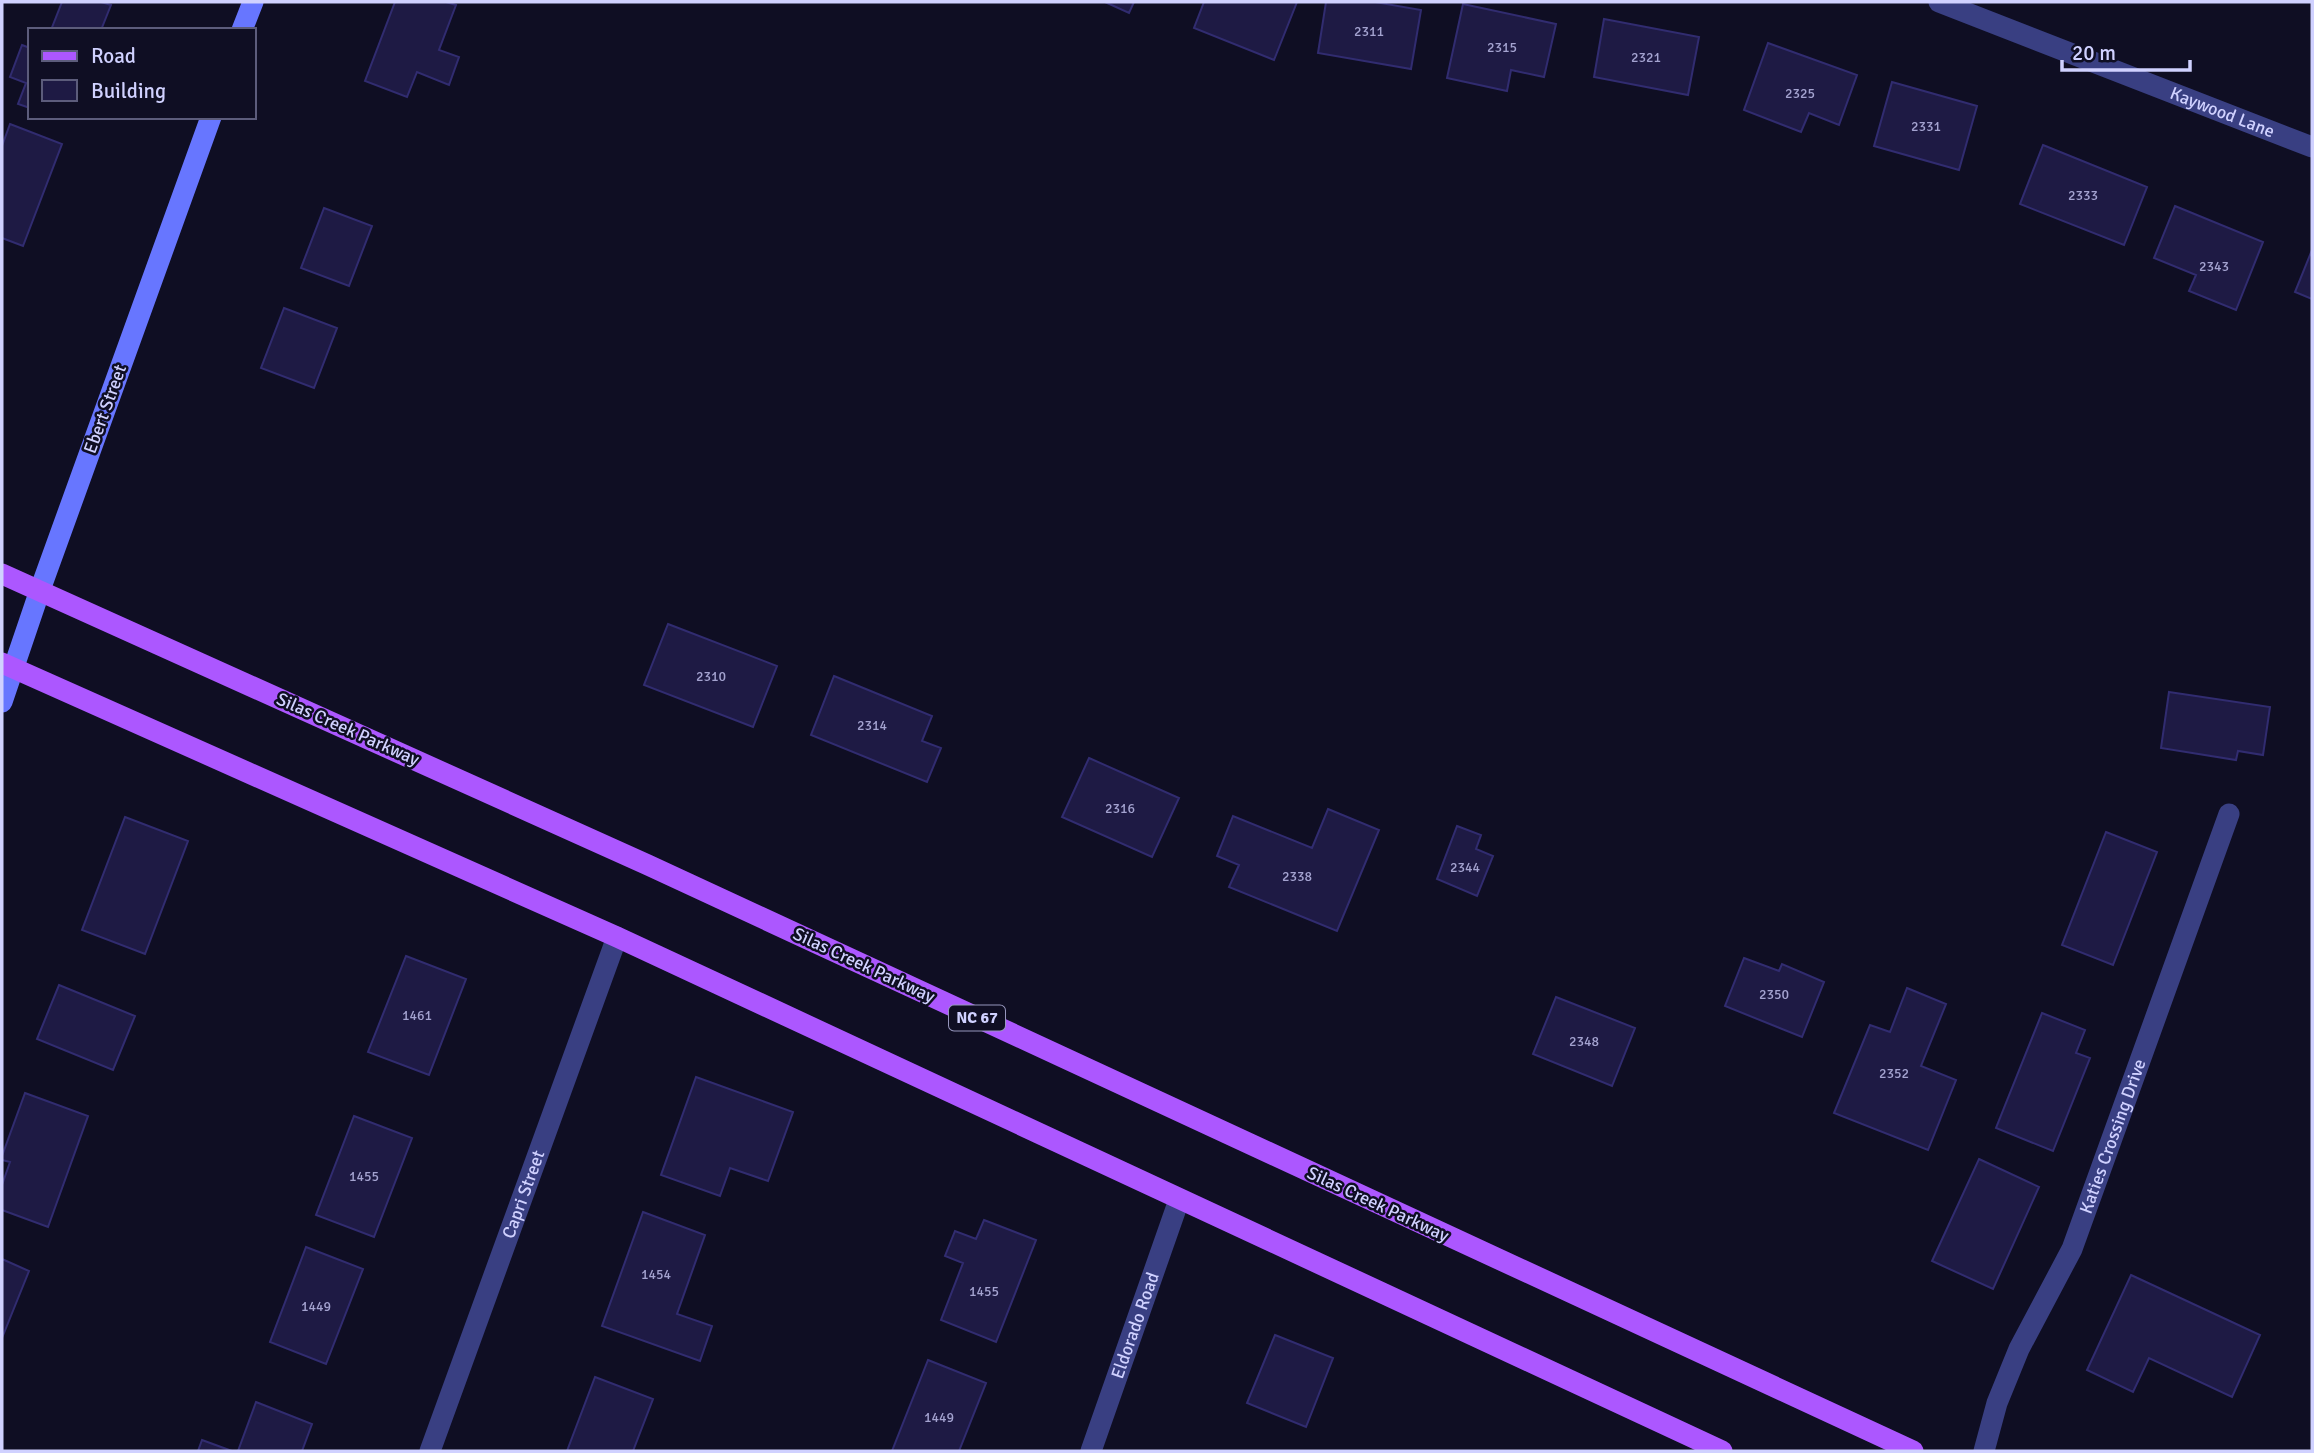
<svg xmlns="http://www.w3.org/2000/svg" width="2314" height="1453" font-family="Signika,sans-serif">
  <rect width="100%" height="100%" fill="#0f0e23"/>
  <path fill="#1e1a44" stroke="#312c70" stroke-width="2" d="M 62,2 L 101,2 L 111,5 L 101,30 L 51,30 Z
    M 395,2 L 446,2 L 456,5 L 439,50 L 459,57 L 449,85 L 417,72 L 407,97 L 365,81 Z
    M 1105,2 L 1134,2 L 1129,13 Z
    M 1204,2 L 1297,2 L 1274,60 L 1194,28 Z
    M 1326,2 L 1375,2 L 1421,10 L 1411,69 L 1318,53 Z
    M 1463,4 L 1556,24 L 1544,77 L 1511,70 L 1507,91 L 1447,78 Z
    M 1604,19 L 1699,37 L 1688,95 L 1594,77 Z
    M 1768,43 L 1857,75 L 1839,125 L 1809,113 L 1801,132 L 1744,110 Z
    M 22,45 L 30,48 L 30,108 L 18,104 L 26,83 L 10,77 Z
    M 1892,82 L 1977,106 L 1959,170 L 1874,146 Z
    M 10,124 L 62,144 L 23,246 L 2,238 L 2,146 Z
    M 2043,145 L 2147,187 L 2124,245 L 2020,204 Z
    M 2175,206 L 2263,242 L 2236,310 L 2189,291 L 2196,275 L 2154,258 Z
    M 324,208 L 372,226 L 349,286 L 301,268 Z
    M 2312,250 L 2312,299 L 2295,292 Z
    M 284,308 L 337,328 L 314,388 L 261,368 Z
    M 668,624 L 777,666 L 753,727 L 644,685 Z
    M 834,676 L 932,716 L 922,741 L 941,748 L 927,782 L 811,735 Z
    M 2169,692 L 2270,707 L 2263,755 L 2238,751 L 2236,760 L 2161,748 Z
    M 1089,758 L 1179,798 L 1152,857 L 1062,817 Z
    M 1328,809 L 1379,830 L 1337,931 L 1229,887 L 1239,865 L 1217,856 L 1233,816 L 1312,848 Z
    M 125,817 L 188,841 L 145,954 L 82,930 Z
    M 1457,826 L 1481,835 L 1476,849 L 1493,856 L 1477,896 L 1437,879 Z
    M 2106,832 L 2157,852 L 2113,965 L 2062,945 Z
    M 406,956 L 466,979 L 429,1075 L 368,1052 Z
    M 1744,958 L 1779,971 L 1782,964 L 1824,982 L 1802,1037 L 1725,1006 Z
    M 59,985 L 135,1016 L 113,1070 L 37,1039 Z
    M 1907,988 L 1946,1004 L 1921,1066 L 1956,1080 L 1928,1150 L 1834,1113 L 1870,1025 L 1890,1032 Z
    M 1556,997 L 1635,1028 L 1612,1086 L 1533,1054 Z
    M 2042,1013 L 2085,1030 L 2076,1053 L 2090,1058 L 2053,1151 L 1996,1128 Z
    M 696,1077 L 793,1112 L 768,1181 L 730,1168 L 720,1196 L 661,1175 Z
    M 25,1093 L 88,1116 L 48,1227 L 2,1210 L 2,1185 L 10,1162 L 2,1160 L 2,1156 Z
    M 354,1116 L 412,1138 L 374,1237 L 316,1215 Z
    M 1979,1159 L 2039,1187 L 1993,1289 L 1932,1261 Z
    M 643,1212 L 705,1235 L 677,1314 L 712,1326 L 700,1361 L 602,1326 Z
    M 984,1220 L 1036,1240 L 996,1342 L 941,1320 L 963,1263 L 945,1256 L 955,1231 L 976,1239 Z
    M 306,1247 L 363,1269 L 326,1364 L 270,1342 Z
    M 2,1259 L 29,1271 L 2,1338 Z
    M 2131,1275 L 2260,1335 L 2232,1397 L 2149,1358 L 2133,1392 L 2087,1370 Z
    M 1275,1335 L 1333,1358 L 1306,1427 L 1247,1403 Z
    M 928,1360 L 986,1383 L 959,1451 L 892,1451 Z
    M 595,1377 L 653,1399 L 633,1451 L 567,1451 Z
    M 256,1402 L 312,1424 L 302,1451 L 238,1451 Z
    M 202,1440 L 232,1451 L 198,1451 Z"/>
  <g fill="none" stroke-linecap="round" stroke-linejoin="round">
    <g stroke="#393f82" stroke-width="21">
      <path id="s1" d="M 1939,2 L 2312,147"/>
      <path id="s2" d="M 430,1451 L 617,937"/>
      <path id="s3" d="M 1091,1451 L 1179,1200"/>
      <path id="s4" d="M 1984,1451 L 1997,1403 L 2019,1349 L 2072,1249 L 2229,814"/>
    </g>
    <path stroke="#6776ff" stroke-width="21" d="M 242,30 L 253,2
      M 2,702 L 40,590 L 211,117"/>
    <path stroke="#ac57ff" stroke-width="21" d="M 2,574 L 648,865 L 1913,1451
      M 2,663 L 617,937 L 1722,1451"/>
  </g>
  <g text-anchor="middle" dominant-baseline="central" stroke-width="5" stroke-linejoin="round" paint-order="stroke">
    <g font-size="14" fill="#a4a3d0">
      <text x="1369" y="31">2311</text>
      <text x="1502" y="47">2315</text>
      <text x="1646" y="57">2321</text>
      <text x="1800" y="93">2325</text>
      <text x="1926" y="126">2331</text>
      <text x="2083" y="195">2333</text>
      <text x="2214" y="266">2343</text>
      <text x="711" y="676">2310</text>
      <text x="872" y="725">2314</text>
      <text x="1120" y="808">2316</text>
      <text x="1465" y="867">2344</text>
      <text x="1297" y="876">2338</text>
      <text x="1774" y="994">2350</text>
      <text x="417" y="1015">1461</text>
      <text x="1584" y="1041">2348</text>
      <text x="1894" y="1073">2352</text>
      <text x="364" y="1176">1455</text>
      <text x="656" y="1274">1454</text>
      <text x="984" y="1291">1455</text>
      <text x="316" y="1306">1449</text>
      <text x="939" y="1417">1449</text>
    </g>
    <rect fill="#0f0e23" stroke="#9696bd" stroke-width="2" x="949" y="1005.5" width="56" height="25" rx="5"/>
    <g font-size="16" font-weight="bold" fill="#d0d1ff">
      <text x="977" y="1018">NC 67</text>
    </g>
    <g font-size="18" fill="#d0d1ff" stroke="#0f0e23">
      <text stroke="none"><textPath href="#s1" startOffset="304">Kaywood Lane</textPath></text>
      <text transform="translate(105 409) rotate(-70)">Ebert Street</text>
      <text transform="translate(348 729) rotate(24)">Silas Creek Parkway</text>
      <text transform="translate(864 965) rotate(25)">Silas Creek Parkway</text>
      <text stroke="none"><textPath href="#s4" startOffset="341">Katies Crossing Drive</textPath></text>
      <text stroke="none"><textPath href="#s2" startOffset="273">Capri Street</textPath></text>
      <text transform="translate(1378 1204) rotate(25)">Silas Creek Parkway</text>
      <text stroke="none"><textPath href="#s3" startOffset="133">Eldorado Road</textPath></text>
    </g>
  </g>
  <rect width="2314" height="1453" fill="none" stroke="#d0d1ff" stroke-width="7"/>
  <rect x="28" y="28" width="228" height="91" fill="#0f0e23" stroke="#5c5c7b" stroke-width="2"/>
  <rect x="42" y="51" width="35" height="10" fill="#ac57ff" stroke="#5c5c7b" stroke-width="2"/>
  <text x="91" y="63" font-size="21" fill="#d0d1ff">Road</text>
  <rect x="42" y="80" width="35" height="21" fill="#1e1a44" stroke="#5c5c7b" stroke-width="2"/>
  <text x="91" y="98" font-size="21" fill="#d0d1ff">Building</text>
  <path d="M2062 60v10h128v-10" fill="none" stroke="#d0d1ff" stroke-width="3.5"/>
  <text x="2072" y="60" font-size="21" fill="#d0d1ff" stroke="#0f0e23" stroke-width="5" paint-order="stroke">20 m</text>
</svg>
